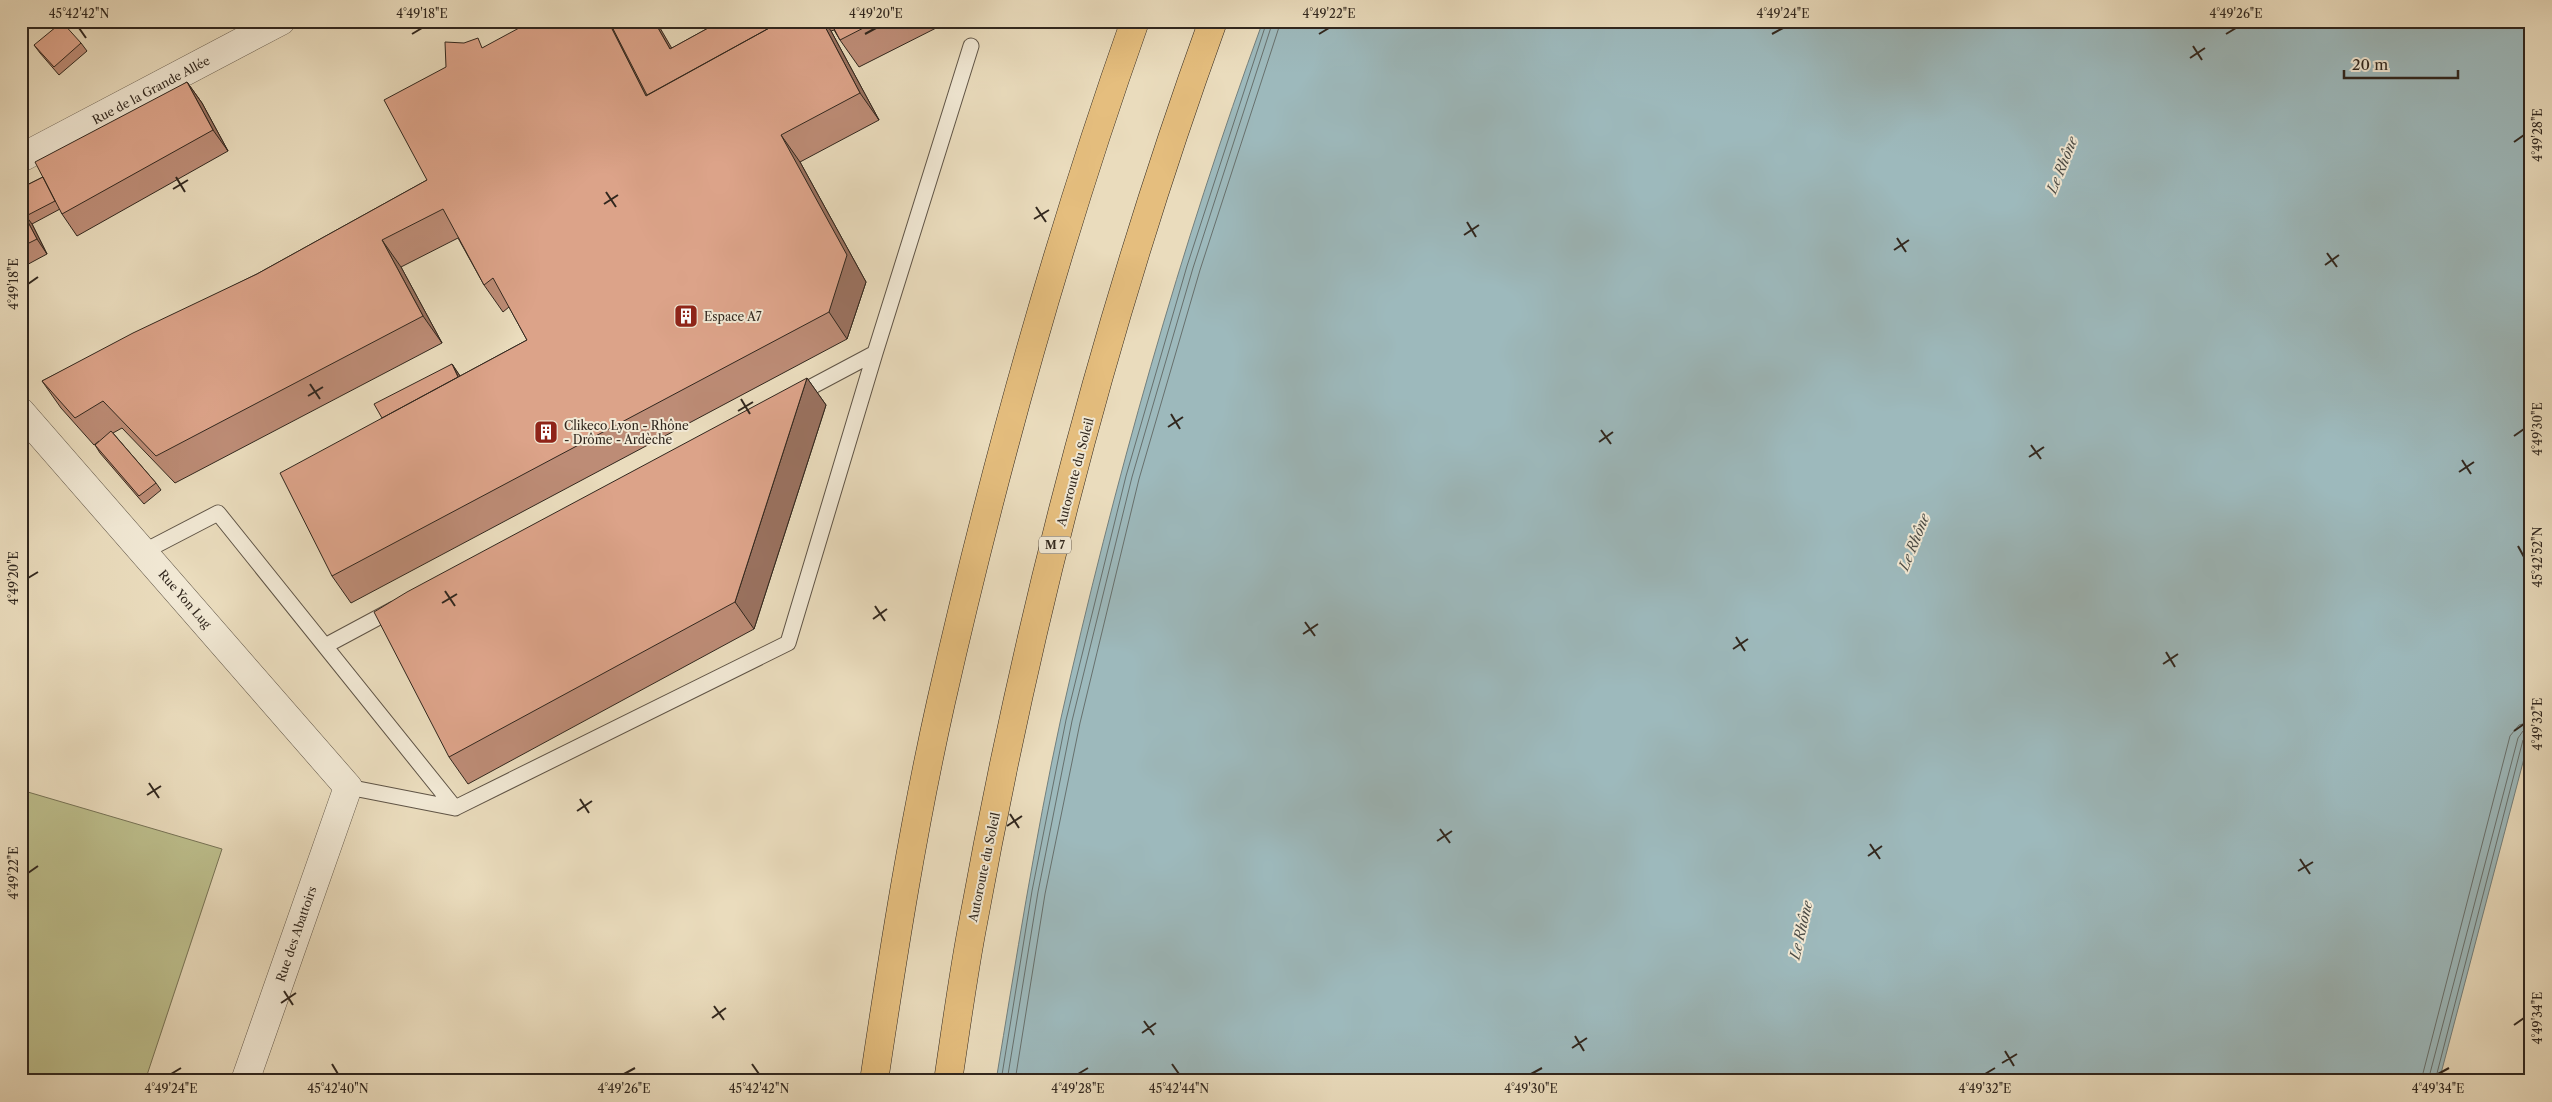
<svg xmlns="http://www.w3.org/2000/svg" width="2552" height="1102" font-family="'Libre Caslon Text',serif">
  <rect width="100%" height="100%" fill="#eadcbd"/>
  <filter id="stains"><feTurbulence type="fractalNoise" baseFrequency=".004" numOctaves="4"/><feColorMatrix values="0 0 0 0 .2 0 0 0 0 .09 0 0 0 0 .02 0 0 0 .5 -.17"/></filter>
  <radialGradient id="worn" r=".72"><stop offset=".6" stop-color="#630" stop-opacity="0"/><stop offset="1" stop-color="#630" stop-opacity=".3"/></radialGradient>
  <path fill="#bdbf8d" stroke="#777356" d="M 21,790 L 222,849 L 145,1081 L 21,1081 Z"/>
  <path fill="#9db9bc" stroke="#727f7d" d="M 1263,21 L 2531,21 L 2531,732 L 2439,1081 L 996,1081 C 1016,960 1035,838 1061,718 C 1114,483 1180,248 1263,21 Z"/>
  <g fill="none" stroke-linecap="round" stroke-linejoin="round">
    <path stroke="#67706d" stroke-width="1" d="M 1001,1081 L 1032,891 L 1066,720 L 1126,476 L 1187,266 L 1267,21
      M 1007,1081 L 1038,892 L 1072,721 L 1132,477 L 1193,268 L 1273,21
      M 1015,1081 L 1045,894 L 1080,723 L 1139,479 L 1200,270 L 1281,21
      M 2421,1081 L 2510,736 L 2519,725 L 2531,722
      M 2428,1081 L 2518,738 L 2523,731 L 2531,729
      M 2435,1081 L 2523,740 L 2531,735"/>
    <g stroke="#5f5446" stroke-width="17">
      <path id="lane" d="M 796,395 L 875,353
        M 143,552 L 218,513 L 455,808
        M 325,646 L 394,609
        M 348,787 L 455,808 L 788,643 L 875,353 L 971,46"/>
    </g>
    <g stroke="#5f5446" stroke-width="29">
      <path id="street" d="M 21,158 L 281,21
        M 21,412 L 348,787 L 245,1081"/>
    </g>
    <g stroke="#31271e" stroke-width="29">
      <path id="highway" d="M 874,1081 C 893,954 913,827 941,702 C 993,472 1056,244 1135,21
        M 948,1081 C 956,1028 963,975 973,923 C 1028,620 1108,311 1213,21"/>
    </g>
    <use href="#lane" stroke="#f1e8d4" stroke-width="15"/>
    <use href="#street" stroke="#f1e8d4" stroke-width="28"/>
    <use href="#highway" stroke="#e5be7e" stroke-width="28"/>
  </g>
  <path fill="#bd8c76" stroke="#31271e" d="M 721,21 L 950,21 L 859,67 L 840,40 L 834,30 L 831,31 L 879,120 L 800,162 L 866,282 L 847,339 L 351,603 L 332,576 L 382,418 L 452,364 L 460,376 L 527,340 L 509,307 L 503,312 L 484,285 L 458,238 L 401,267 L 442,343 L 175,483 L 122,428 L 113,433 L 156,483 L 161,490 L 144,504 L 100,453 L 95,445 L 99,441 L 94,445 L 61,408 L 42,381 L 257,274 L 427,180 L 484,47 L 672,48 Z
    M 81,43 L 87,51 L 59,75 L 40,53 L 34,45 Z
    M 187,82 L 202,103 L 228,151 L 77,236 L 62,214 L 60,209 L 32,224 L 47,254 L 21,268 L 21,188 L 43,177 Z
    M 807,378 L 826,405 L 754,629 L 468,784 L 449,757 Z"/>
  <path fill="#9a7260" stroke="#31271e" d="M 608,21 L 613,21 L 653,100 L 646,96 Z
    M 654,21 L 656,21 L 685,71 L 670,49 Z
    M 822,21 L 824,21 L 831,31 L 879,120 L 860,93 Z
    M 187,82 L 202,103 L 228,151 L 213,130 Z
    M 781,135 L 800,162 L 866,282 L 847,339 L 829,312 Z
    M 21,204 L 26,216 L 32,224 L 47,254 L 37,239 L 21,209 Z
    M 382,240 L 401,267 L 442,343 L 423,316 Z
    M 452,364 L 462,379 L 465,391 Z
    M 807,378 L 826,405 L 754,629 L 735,602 Z"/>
  <path fill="#dca389" stroke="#31271e" d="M 532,21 L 608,21 L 646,96 L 782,21 L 822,21 L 860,93 L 781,135 L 847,255 L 829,312 L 332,576 L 280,473 L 527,340 L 493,278 L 484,285 L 443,209 L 382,240 L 423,316 L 156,456 L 103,401 L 75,418 L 42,381 L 133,333 L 257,274 L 427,180 L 384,100 L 446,67 L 445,42 L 464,43 L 478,38 L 482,48 Z
    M 609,21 L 654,21 L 670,49 L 721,21 L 782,21 L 647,95 Z
    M 830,21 L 877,21 L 840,40 Z
    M 62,22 L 81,43 L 54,67 L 34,45 Z
    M 187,82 L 213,130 L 62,214 L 35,162 Z
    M 43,177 L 55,201 L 26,216 L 21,206 L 21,188 Z
    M 21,209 L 37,239 L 21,247 Z
    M 452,364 L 458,377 L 382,418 L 374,404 Z
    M 807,378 L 735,602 L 449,757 L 374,612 L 407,592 Z
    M 111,431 L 156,483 L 139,496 L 95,445 Z"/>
  <path fill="none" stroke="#31271e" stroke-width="2" d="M 79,28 L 86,38M 412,34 L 422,28M 865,34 L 876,28M 1319,34 L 1329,28M 1772,34 L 1783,28M 2226,34 L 2236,28M 2193,46 L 2202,60M 2190,58 L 2205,48M 2514,142 L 2524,135M 176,177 L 185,192M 173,189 L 188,180M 606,192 L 616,207M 604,204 L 618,195M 1036,207 L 1046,222M 1034,219 L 1049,210M 1467,222 L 1476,237M 1464,235 L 1479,225M 1897,238 L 1906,252M 1894,250 L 1909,240M 2327,253 L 2337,267M 2325,265 L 2339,255M 28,284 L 38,277M 310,384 L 320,399M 308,396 L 323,387M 741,399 L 750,414M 738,411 L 753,402M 1171,414 L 1180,429M 1168,427 L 1183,417M 1601,430 L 1611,444M 2514,436 L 2524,429M 1599,442 L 1613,432M 2031,445 L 2041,459M 2029,457 L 2044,447M 2462,460 L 2471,474M 2459,472 L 2474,462M 2518,546 L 2524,557M 28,578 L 38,572M 445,591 L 455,606M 442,603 L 457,594M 875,606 L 885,621M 873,619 L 887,609M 1305,622 L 1315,636M 1303,634 L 1318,624M 1736,637 L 1745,651M 1733,649 L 1748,639M 2166,652 L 2175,667M 2163,664 L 2178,654M 2514,731 L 2524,724M 149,783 L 159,798M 147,795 L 161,786M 580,799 L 589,813M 577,811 L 592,801M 1010,814 L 1019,828M 1007,826 L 1022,816M 1440,829 L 1450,843M 1437,841 L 1452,831M 1870,844 L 1880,859M 1868,856 L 1882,846M 2300,859 L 2310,874M 2298,871 L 2313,862M 28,873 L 38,866M 284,991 L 293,1005M 281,1003 L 296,993M 714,1006 L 724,1020M 712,1018 L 726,1008M 1144,1021 L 1154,1035M 2514,1025 L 2524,1018M 1142,1033 L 1156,1023M 1575,1036 L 1584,1051M 1572,1048 L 1587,1038M 2005,1051 L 2014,1066M 2002,1063 L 2017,1054M 332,1064 L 338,1074M 752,1064 L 759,1074M 1172,1064 L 1179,1074M 171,1074 L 181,1068M 624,1074 L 635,1068M 1078,1074 L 1088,1068M 1531,1074 L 1542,1068M 1985,1074 L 1995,1068M 2438,1074 L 2449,1068"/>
  <defs>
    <g id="building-square" transform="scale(1.25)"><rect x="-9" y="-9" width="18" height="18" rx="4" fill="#8f2418" stroke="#f1e8d4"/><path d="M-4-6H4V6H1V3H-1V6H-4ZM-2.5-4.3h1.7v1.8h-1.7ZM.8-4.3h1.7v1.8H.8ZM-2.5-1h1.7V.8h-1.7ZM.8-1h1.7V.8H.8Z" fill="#fff"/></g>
  </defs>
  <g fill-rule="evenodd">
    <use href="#building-square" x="686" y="316"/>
    <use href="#building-square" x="546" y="432"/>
  </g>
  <g text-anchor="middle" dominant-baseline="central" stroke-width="4" stroke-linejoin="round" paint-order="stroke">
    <rect fill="#f1e8d4" stroke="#6b6155" stroke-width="1" x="1039" y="536.5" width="32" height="17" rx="4"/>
    <g font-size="11" font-weight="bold" fill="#31271e">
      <text x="1055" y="545">M 7</text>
    </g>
    <g font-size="12" fill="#31271e" stroke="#f1e8d4">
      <text transform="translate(151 90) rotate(-28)">Rue de la Grande Allée</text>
      <text transform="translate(1075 472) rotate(-75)">Autoroute du Soleil</text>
      <text transform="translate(185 599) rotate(49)">Rue Yon Lug</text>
      <text transform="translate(984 867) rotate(-78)">Autoroute du Soleil</text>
      <text transform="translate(296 934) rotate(-71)">Rue des Abattoirs</text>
    </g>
    <g font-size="12" fill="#31271e" stroke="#f1e8d4" text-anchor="start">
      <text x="704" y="316">Espace A7</text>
      <text x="564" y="425">Clikeco Lyon - Rhône<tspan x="564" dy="14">- Drôme - Ardèche</tspan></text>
    </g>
    <g font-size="14" font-style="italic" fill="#4c4c46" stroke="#f1e8d4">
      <text transform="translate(2062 165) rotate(-68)">Le Rhône</text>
      <text transform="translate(1914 542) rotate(-68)">Le Rhône</text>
      <text transform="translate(1801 930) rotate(-77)">Le Rhône</text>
    </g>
  </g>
  <rect width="2552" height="1102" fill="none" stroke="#eadcbd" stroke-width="55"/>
  <path d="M2344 70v8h114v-8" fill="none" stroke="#31271e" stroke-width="2.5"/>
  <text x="2352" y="70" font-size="15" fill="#31271e" stroke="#f1e8d4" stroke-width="4" paint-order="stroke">20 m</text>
  <rect x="28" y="28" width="2496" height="1046" fill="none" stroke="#31271e" stroke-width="2"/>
  <g font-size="12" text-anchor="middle" fill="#31271e">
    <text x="79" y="18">45°42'42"N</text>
    <text x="422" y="18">4°49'18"E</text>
    <text x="876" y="18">4°49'20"E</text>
    <text x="1329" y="18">4°49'22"E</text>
    <text x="1783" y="18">4°49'24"E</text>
    <text x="2236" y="18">4°49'26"E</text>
    <text transform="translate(2538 135) rotate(-90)" y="4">4°49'28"E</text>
    <text transform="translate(14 284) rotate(-90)" y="4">4°49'18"E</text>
    <text transform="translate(2538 429) rotate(-90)" y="4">4°49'30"E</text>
    <text transform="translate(2538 557) rotate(-90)" y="4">45°42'52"N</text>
    <text transform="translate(14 578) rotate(-90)" y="4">4°49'20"E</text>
    <text transform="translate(2538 724) rotate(-90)" y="4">4°49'32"E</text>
    <text transform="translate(14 873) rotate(-90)" y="4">4°49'22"E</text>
    <text transform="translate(2538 1018) rotate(-90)" y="4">4°49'34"E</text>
    <text x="171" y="1093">4°49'24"E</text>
    <text x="338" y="1093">45°42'40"N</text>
    <text x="624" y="1093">4°49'26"E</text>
    <text x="759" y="1093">45°42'42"N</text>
    <text x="1078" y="1093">4°49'28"E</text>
    <text x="1179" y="1093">45°42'44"N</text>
    <text x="1531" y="1093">4°49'30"E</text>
    <text x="1985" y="1093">4°49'32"E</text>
    <text x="2438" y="1093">4°49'34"E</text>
  </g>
  <rect width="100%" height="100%" filter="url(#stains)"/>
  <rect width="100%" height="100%" fill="url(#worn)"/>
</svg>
